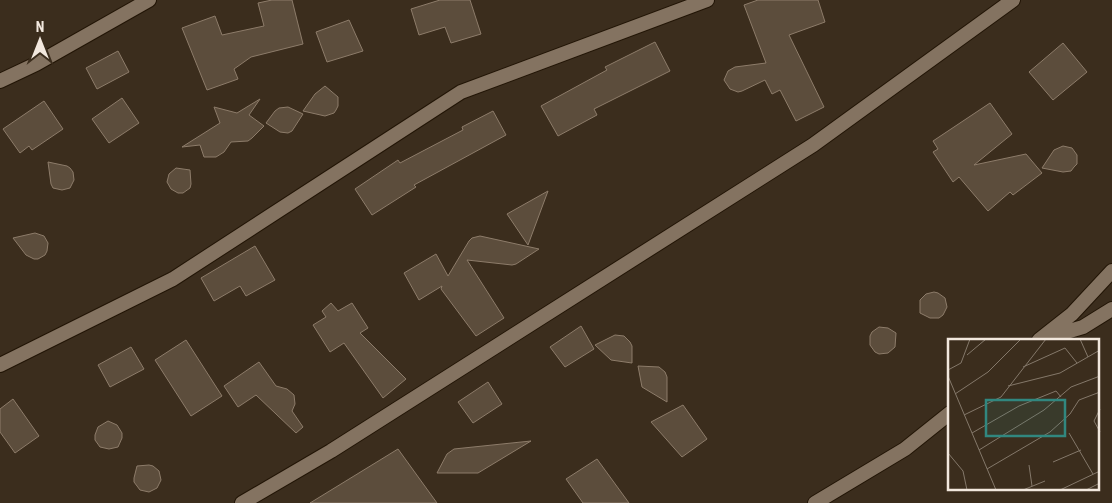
<svg xmlns="http://www.w3.org/2000/svg" width="1112" height="503" font-family="'Roboto Condensed',sans-serif">
  <rect width="100%" height="100%" fill="#3b2d1d"/>
  <path fill="#5c4d3c" stroke="#8d7c6a" d="M 272,0 L 292,0 L 303,44 L 251,57 L 234,69 L 238,79 L 207,90 L 182,28 L 215,16 L 222,35 L 264,26 L 258,3 Z
    M 440,0 L 470,0 L 481,34 L 451,43 L 445,27 L 419,35 L 411,9 Z
    M 758,0 L 818,0 L 825,22 L 789,35 L 824,107 L 796,121 L 780,90 L 772,94 L 765,80 L 742,91 L 738,92 L 730,89 L 724,80 L 728,71 L 735,67 L 766,63 L 744,5 Z
    M 349,20 L 363,51 L 327,62 L 316,32 Z
    M 655,42 L 670,71 L 594,109 L 597,115 L 558,136 L 541,106 L 607,70 L 605,67 Z
    M 1063,43 L 1087,72 L 1053,100 L 1029,72 Z
    M 118,51 L 129,72 L 97,89 L 86,68 Z
    M 325,86 L 338,97 L 338,106 L 336,110 L 334,113 L 325,116 L 303,111 L 315,94 Z
    M 122,98 L 139,123 L 109,143 L 92,119 Z
    M 260,99 L 249,115 L 264,126 L 252,138 L 248,141 L 231,142 L 224,152 L 216,157 L 204,157 L 200,145 L 182,147 L 220,123 L 214,107 L 237,113 Z
    M 44,101 L 63,129 L 32,150 L 29,146 L 20,153 L 3,129 Z
    M 990,103 L 1012,134 L 974,165 L 1026,154 L 1042,173 L 1013,195 L 1010,192 L 988,211 L 959,177 L 953,182 L 933,152 L 938,149 L 933,141 Z
    M 288,107 L 303,114 L 292,131 L 288,133 L 280,132 L 266,123 L 275,111 L 279,108 Z
    M 493,111 L 506,135 L 414,185 L 416,187 L 372,215 L 355,189 L 398,160 L 400,163 L 463,130 L 462,127 Z
    M 1063,146 L 1072,148 L 1077,155 L 1077,164 L 1074,167 L 1071,171 L 1063,172 L 1042,168 L 1054,150 Z
    M 48,162 L 67,166 L 70,168 L 73,172 L 74,180 L 70,188 L 62,190 L 53,188 L 51,184 Z
    M 176,168 L 190,170 L 191,184 L 190,188 L 183,193 L 178,193 L 171,189 L 167,182 L 169,174 Z
    M 548,191 L 528,245 L 507,214 Z
    M 35,233 L 44,236 L 48,243 L 47,251 L 45,255 L 38,259 L 34,259 L 26,255 L 13,238 Z
    M 480,236 L 539,249 L 516,264 L 512,265 L 467,260 L 504,318 L 476,336 L 441,289 L 442,286 L 419,300 L 404,273 L 436,254 L 448,276 L 469,241 L 472,238 Z
    M 255,246 L 275,280 L 246,296 L 240,286 L 214,301 L 201,278 Z
    M 934,292 L 938,293 L 945,298 L 947,307 L 943,315 L 939,318 L 930,318 L 920,313 L 920,300 L 926,294 Z
    M 331,303 L 338,311 L 352,303 L 368,328 L 360,333 L 406,379 L 383,398 L 344,343 L 330,352 L 313,325 L 326,317 L 322,311 Z
    M 581,326 L 594,349 L 565,367 L 550,347 Z
    M 879,327 L 888,328 L 896,333 L 895,347 L 888,353 L 879,354 L 875,352 L 870,345 L 870,336 L 872,332 Z
    M 615,335 L 624,336 L 630,342 L 632,346 L 632,363 L 611,360 L 595,345 Z
    M 186,340 L 222,396 L 191,416 L 155,360 Z
    M 131,347 L 144,369 L 110,387 L 98,365 Z
    M 259,362 L 276,386 L 287,389 L 294,395 L 295,404 L 292,411 L 303,427 L 296,433 L 256,395 L 238,407 L 224,386 Z
    M 638,366 L 659,367 L 665,372 L 667,377 L 667,402 L 642,387 Z
    M 488,382 L 502,404 L 473,423 L 458,402 Z
    M 13,399 L 39,436 L 15,453 L 0,432 L 0,409 Z
    M 683,405 L 707,439 L 682,457 L 651,422 Z
    M 108,421 L 117,425 L 122,433 L 122,438 L 118,447 L 109,449 L 100,447 L 95,440 L 95,435 L 98,427 Z
    M 531,441 L 478,473 L 437,473 L 447,454 L 454,449 Z
    M 398,449 L 437,503 L 310,503 Z
    M 597,459 L 629,503 L 583,503 L 566,479 Z
    M 149,465 L 153,466 L 159,471 L 161,480 L 157,488 L 149,492 L 140,490 L 134,482 L 134,478 L 137,466 Z"/>
  <g fill="none" stroke-linecap="round" stroke-linejoin="round">
    <g stroke="#221506" stroke-width="16">
      <path id="minor" d="M 0,81 L 36,64 L 149,0
        M 1046,338 L 1083,327 L 1112,309
        M 1039,340 L 1072,314 L 1112,271
        M 0,365 L 173,279 L 461,92 L 707,0
        M 242,503 L 331,451 L 813,145 L 1013,0
        M 815,503 L 905,449 L 950,413"/>
    </g>
    <use href="#minor" stroke="#847361" stroke-width="14"/>
  </g>
  <g transform="translate(948 339)">
    <rect width="151" height="151" fill="#3b2d1d"/>
    <path fill="none" stroke="#84786a" stroke-width="1" d="M 132,0 L 140,18M 19,16 L 38,0M 75,28 L 117,9 L 129,24M 0,31 L 13,24 L 22,0M 0,37 L 48,151M 60,47 L 112,34 L 152,11M 7,55 L 40,33 L 73,0M 152,70 L 146,82 L 152,93M 16,76 L 53,58 L 98,0M 24,94 L 71,67 L 108,52 L 113,58M 121,94 L 145,135M 31,111 L 96,71 L 123,48 L 152,37M 0,114 L 15,132 L 19,151M 105,123 L 133,111M 81,126 L 84,147M 39,130 L 102,93 L 122,75 L 131,61 L 152,53M 75,151 L 97,142M 112,151 L 152,132M 138,151 L 152,144"/>
    <path fill="#31877f" fill-opacity="0.15" stroke="#31877f" stroke-width="2.5" d="M 38,61 L 117,61 L 117,97 L 38,97 Z"/>
    <rect width="151" height="151" fill="none" stroke="#f2e8de" stroke-width="2.5"/>
  </g>
  <g transform="translate(40 40)" stroke="#3b2d1d" stroke-width="4" paint-order="stroke">
  <path d="M0-4L9 19L0 12L-9 19Z" fill="#f2e8de"/>
  <text y="-8" font-size="14" font-weight="bold" text-anchor="middle" fill="#f2e8de">N</text>
  </g>
</svg>
